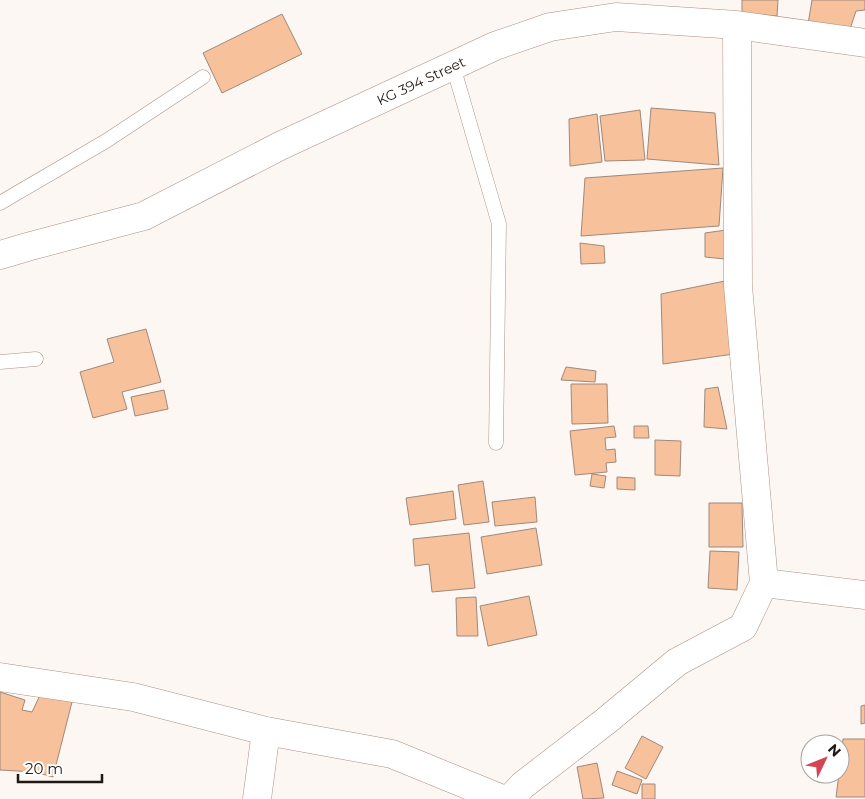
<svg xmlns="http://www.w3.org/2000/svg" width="865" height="799" font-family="Montserrat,sans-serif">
  <rect width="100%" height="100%" fill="#fdf7f4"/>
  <path fill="#f7c19b" stroke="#9f897a" d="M 742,0 L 778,0 L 777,16 L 742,15 Z
    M 812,0 L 865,0 L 865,10 L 856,11 L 849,32 L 808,24 Z
    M 282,14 L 302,54 L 222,93 L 203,53 Z
    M 651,108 L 715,113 L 719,165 L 647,159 Z
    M 640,110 L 645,160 L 605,161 L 600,116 Z
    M 597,114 L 602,162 L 570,166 L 569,119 Z
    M 723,168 L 719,226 L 581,236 L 585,178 Z
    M 726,230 L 725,259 L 705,257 L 705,233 Z
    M 580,243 L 604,246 L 605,263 L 581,264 Z
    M 725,281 L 734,354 L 663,364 L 661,294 Z
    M 146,329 L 161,382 L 122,392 L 127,409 L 93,418 L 80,372 L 114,362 L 107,339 Z
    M 566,367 L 596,371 L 595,382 L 561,380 Z
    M 571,384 L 607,384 L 608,423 L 572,424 Z
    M 718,387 L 727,429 L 704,427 L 705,389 Z
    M 164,390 L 168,409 L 135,416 L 131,397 Z
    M 614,426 L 616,437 L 605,438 L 606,450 L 615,449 L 616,462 L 606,463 L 607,472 L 575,475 L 570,431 Z
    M 634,426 L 648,426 L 649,438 L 634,438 Z
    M 655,440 L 681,441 L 680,476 L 655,475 Z
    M 592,474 L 606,476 L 604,488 L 590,486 Z
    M 617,477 L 635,478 L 635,490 L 617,489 Z
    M 483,481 L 489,522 L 464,525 L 458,485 Z
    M 453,491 L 456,519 L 410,525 L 406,498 Z
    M 535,497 L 537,522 L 495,526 L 492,502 Z
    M 709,503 L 742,503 L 743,547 L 709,547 Z
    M 536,528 L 542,565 L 487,574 L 481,537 Z
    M 469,533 L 475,588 L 432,592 L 429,564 L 415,566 L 413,539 Z
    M 710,551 L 739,552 L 737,590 L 708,588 Z
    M 529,596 L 537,635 L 488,646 L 480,606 Z
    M 476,597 L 478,636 L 457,636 L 456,598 Z
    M 43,689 L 73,698 L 53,777 L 35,772 L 0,770 L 0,692 L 25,700 L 22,710 L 32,712 Z
    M 865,705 L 865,723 L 861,724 L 861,706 Z
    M 642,736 L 663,747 L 646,779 L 625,768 Z
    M 843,739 L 865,739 L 865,797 L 836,797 L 839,774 L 840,774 Z
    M 597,763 L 604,798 L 583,799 L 577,767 Z
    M 617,771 L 642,780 L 637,794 L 612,785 Z
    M 642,784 L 655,784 L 655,799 L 642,799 Z"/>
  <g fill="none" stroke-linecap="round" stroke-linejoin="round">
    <g stroke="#ab9186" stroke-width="15">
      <path id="lane" d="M 453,66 L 499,224 L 496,443
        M 0,203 L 106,141 L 203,77
        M 0,362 L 36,359"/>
    </g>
    <g stroke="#ab9186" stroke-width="29">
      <path id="street" d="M 0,255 L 27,247 L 144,216 L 280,146 L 495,46 L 550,27 L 616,17 L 737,25 L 865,43
        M 764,583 L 865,595
        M 0,677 L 133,697 L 266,731 L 392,754 L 502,799
        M 257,799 L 266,731
        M 510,799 L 523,785 L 606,721 L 677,662 L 743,627 L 764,583 L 738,286 L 737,25"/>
    </g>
    <use href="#lane" stroke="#fff" stroke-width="14"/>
    <use href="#street" stroke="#fff" stroke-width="28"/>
  </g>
  <g text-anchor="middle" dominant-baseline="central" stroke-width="4.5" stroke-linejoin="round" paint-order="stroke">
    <g font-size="14" fill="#211813" stroke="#fff">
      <text transform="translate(421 81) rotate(-25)">KG 394 Street</text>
    </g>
  </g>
  <g transform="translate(825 759) rotate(47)"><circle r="24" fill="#ffffff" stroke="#a6a3a1"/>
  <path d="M0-4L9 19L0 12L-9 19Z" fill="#d44455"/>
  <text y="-8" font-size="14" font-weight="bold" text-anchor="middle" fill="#211813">N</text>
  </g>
  <path d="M18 774v8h84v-8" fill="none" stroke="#211813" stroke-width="2.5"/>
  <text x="25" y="774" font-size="15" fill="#211813" stroke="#ffffff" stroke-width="4" paint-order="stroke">20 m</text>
</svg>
